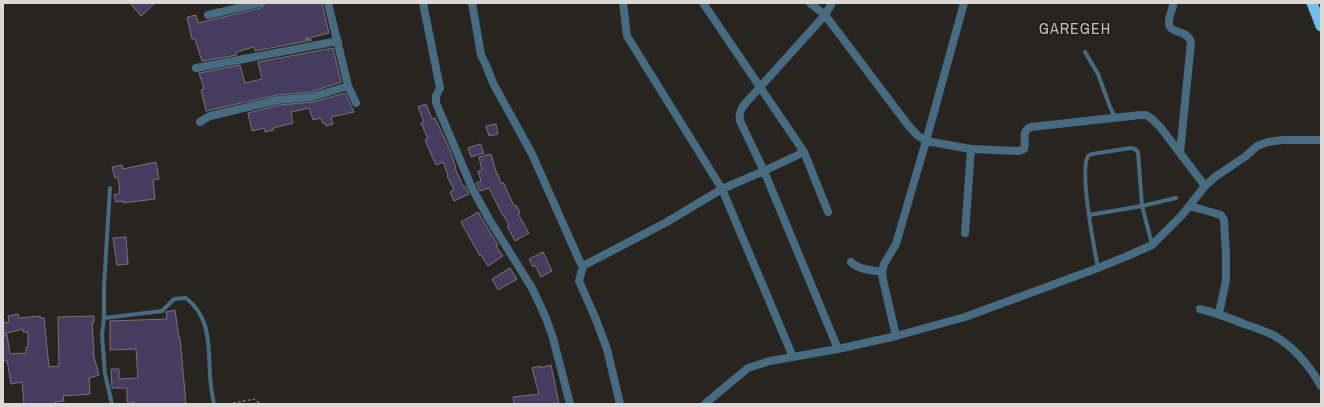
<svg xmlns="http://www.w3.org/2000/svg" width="1324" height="407" font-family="'Archivo Narrow',sans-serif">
  <rect width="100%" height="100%" fill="#282521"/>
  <path fill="#453c60" stroke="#76757a" d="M 130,3 L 155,3 L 141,16 Z
    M 270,3 L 322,3 L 329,33 L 305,39 L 312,40 L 255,51 L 254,47 L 236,52 L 237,55 L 202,61 L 195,39 L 192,39 L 187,17 L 196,15 L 198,23 L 261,8 L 265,4 Z
    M 333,48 L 341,82 L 311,92 L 277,95 L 206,111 L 201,90 L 204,89 L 199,73 L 240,65 L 245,83 L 262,79 L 258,62 Z
    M 345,93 L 354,112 L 331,117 L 333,124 L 326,126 L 325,123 L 323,124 L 321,118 L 313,120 L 309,108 L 291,112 L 293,123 L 273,128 L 274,130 L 265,132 L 264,128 L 252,131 L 248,113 L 279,105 L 313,102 Z
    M 426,104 L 432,119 L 435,118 L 450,150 L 456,168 L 455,168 L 463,186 L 465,186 L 469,194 L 454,201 L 450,192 L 454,190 L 447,176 L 448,175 L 443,162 L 436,165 L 425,140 L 428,139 L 421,123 L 424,122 L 418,107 Z
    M 496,124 L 498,134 L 489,136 L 486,126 Z
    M 480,144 L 484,153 L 471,157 L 468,148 Z
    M 491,154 L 497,175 L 498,174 L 501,184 L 503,182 L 514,206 L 516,205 L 520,213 L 518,214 L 529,233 L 515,241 L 507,226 L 509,225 L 500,210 L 489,188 L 480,191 L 476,183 L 481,181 L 478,171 L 482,170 L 479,157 Z
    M 156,162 L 159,179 L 153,180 L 155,199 L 123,203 L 123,201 L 116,202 L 114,195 L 120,193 L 118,178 L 115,178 L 112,167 L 122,165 L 123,169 Z
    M 478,212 L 498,245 L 496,246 L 503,256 L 488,266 L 481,255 L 480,256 L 461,222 Z
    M 126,237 L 128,264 L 117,265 L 113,238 Z
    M 543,252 L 552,271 L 541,277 L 535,265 L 533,267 L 529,259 Z
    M 510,268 L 517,279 L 498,290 L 492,279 Z
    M 175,310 L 179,338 L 180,338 L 186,404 L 134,404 L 134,402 L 127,402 L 127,388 L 112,388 L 111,369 L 119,369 L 119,379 L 138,378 L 136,349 L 110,350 L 110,321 L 167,319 L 166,312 Z
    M 18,314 L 19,318 L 40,316 L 40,318 L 44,318 L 49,367 L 59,366 L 58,317 L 94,316 L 94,323 L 92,323 L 94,353 L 93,353 L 99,375 L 89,378 L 90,394 L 63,396 L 64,401 L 55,402 L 56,404 L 24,404 L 22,382 L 11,384 L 7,360 L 3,361 L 3,335 L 7,335 L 10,354 L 26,353 L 26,347 L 28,347 L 28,332 L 23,332 L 23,329 L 3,334 L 3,323 L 9,322 L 8,316 Z
    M 551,365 L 559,404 L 514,404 L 513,397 L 539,394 L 532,368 L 540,366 L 540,368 Z"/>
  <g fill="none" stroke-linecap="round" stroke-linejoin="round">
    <path stroke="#75736f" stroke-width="1.5" stroke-dasharray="3 2" stroke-linecap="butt" d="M 228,404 L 254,399 L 261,404"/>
    <path stroke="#476b81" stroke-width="4" d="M 1085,52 L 1098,74 L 1110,107 L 1115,117
      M 110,188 L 104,286 L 104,318 L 102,335 L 105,374 L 112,404
      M 1089,215 L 1142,206 L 1176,198
      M 1098,268 C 1094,247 1079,172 1088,156 L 1092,154 L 1131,148 L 1135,149 L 1138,152 L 1142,206 L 1152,244
      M 104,318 L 162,311 L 174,299 L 186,298 C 211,318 208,344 210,373 C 210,383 212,394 214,404"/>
    <path stroke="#476b81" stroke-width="8" d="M 328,3 L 348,86 L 356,103
      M 423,3 L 440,88 L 436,96 L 436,103 L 472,188 L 489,219 L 532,288 L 546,318 L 553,338 L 570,404
      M 472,3 L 481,55 L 486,65 L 493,83 L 532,154 L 580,262 L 583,266 L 665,223 L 722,189 L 764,171 L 804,152
      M 623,3 L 627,36 L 722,189 L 793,357
      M 703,3 L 804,152 L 828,212
      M 810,3 L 825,15 L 908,125 L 917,135 L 926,141 L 971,149 L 1019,151 L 1024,149 C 1027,140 1020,132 1031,127 L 1140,115 L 1146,115 L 1152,119 L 1161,128 L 1205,186
      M 832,3 L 825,15 L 743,106 C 740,112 739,115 740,121 L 764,171 L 838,349
      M 1174,3 C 1172,9 1169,16 1169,22 C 1168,35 1186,28 1191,42 L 1180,153
      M 208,15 L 260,3
      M 196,68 L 338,41
      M 200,122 L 210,116 L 278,100 L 312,97 L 348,86
      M 1190,206 L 1221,215 L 1224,220 L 1226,254 L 1226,280 L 1219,314
      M 965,233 L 971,149
      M 851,262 C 859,270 872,270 882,272
      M 583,266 L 579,281 L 595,317 L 607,349 L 620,404
      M 1200,309 C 1217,313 1232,319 1247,325 C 1256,328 1265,331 1273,335 C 1295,347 1309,365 1321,386
      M 896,336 L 883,280 L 882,272 L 884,264 L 896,244 L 926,141 L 964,3
      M 705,404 L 719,392 L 748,368 L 770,361 L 838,349 L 896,336 L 965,317 L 1098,268 L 1132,254 L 1152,245 L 1182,215 L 1205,186 L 1215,177 L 1246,156 L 1257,146 L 1268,142 L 1283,140 L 1321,140"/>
    <path stroke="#70bcea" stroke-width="11" d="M 1312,3 L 1321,26"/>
  </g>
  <g text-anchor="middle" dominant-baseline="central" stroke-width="3" stroke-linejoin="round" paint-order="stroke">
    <g font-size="16" letter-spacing="1" fill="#c2bfb9" stroke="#1f1c18">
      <text x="1075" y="28">GAREGEH</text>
    </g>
  </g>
  <rect width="1324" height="407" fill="none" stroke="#dbd9d6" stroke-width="8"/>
</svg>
